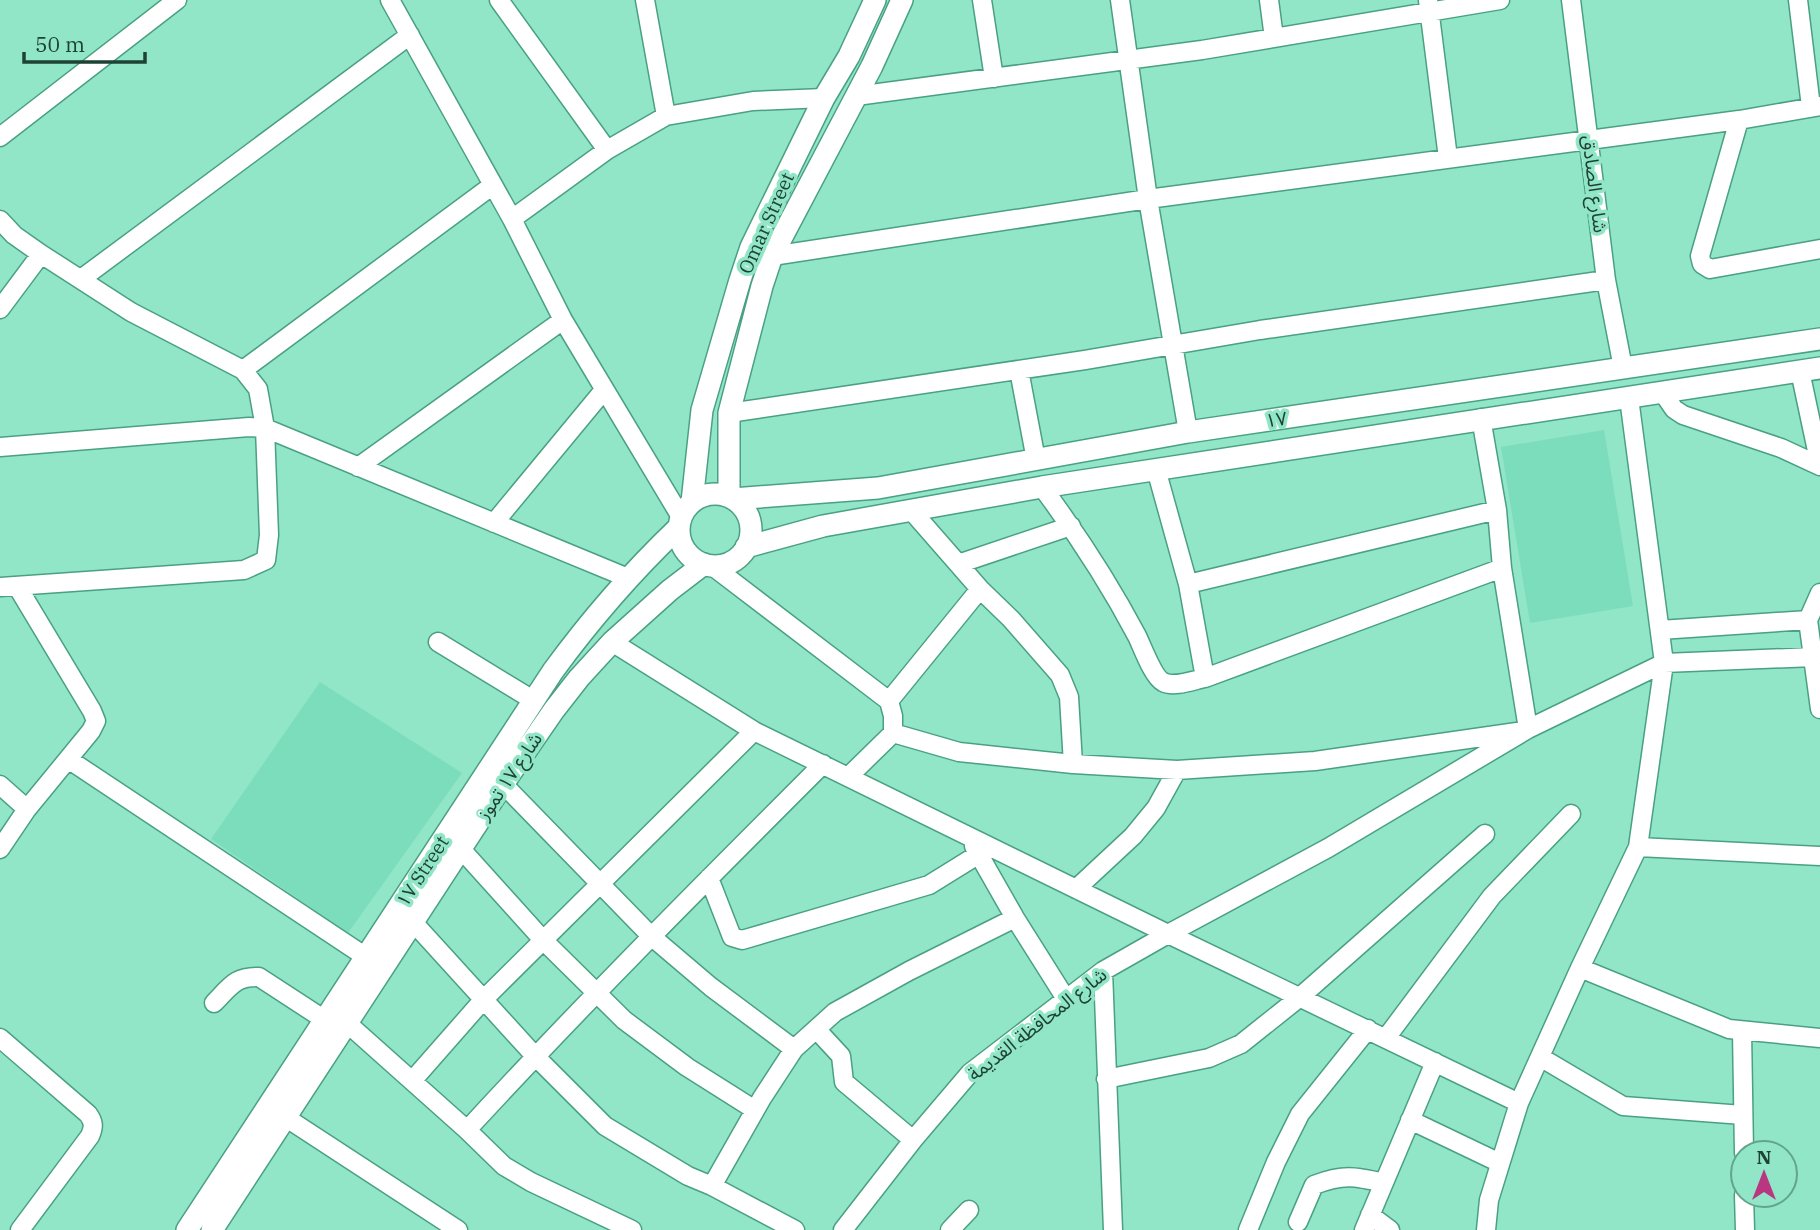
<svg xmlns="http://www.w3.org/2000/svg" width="1820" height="1230" font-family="'IBM Plex Serif','Noto Sans Arabic',serif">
  <rect width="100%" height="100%" fill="#90e6c7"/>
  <path fill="#7cddbc" d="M 1604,430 L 1633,606 L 1530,623 L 1501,447 Z
    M 320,682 L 462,773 L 348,933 L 211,839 Z"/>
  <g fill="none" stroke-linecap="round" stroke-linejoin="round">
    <g stroke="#4aa084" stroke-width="21">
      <path id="minor" d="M 390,0 L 512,219 L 563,320 L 681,517
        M 499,0 L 607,150
        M 645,0 L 666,116
        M 982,0 L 994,78
        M 1120,0 L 1148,199 L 1188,432
        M 1269,0 L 1274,38
        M 1428,0 L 1448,158
        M 1571,0 L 1606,280 L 1623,368
        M 1798,0 L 1811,107
        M 856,96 L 1202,50 L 1500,0
        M 1739,120 L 1700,256 L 1702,264 L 1710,269 L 1820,249
        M 0,137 L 177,0
        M 512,219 L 607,150 L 666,116 L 753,101 L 824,98
        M 0,220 L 14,235 L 41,254 L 131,312 L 243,370 L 258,389 L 265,428 L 269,535 L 266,560 L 244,570 L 0,587
        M 772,256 L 1148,199 L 1589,140 L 1739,120 L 1820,106
        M 81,279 L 410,35
        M 0,309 L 41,254
        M 243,370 L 493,185
        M 1019,370 L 1036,460
        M 1800,371 L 1820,465
        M 1663,393 L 1674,409 L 1683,415 L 1781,448 L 1820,466
        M 729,413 L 1085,360 L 1260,330 L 1606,280
        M 1481,418 L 1497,510 L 1502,568 L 1528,729
        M 0,447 L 249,427 L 265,428 L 628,578
        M 358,467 L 563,320
        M 1156,469 L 1188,584 L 1205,678
        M 1042,487 C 1077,534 1109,583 1137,636 C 1142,646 1153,677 1163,682 C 1174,688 1194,680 1205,678 L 1502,568
        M 911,510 L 980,589 L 1011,619 L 1060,675 L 1069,697 L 1073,764
        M 494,523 L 604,390
        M 958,564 L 1071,526
        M 711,565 L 889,701 L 893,716 L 893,733 L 959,752 L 1073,764 L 1177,770 L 1315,761 L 1517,732
        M 1188,584 L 1497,510
        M 1820,593 L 1808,620 L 1820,709
        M 1660,630 L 1808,620
        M 438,642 L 533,700
        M 612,642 L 754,731 L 1168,934 L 1519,1103
        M 889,701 L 980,589
        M 68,759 L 366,957
        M 848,777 L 893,733
        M 503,784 L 651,936 L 711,987 L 794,1049
        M 0,785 L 27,809
        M 974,846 L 1015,918 L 1066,999
        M 1638,847 L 1820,856
        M 0,849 L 27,809 L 91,731 L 96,721 L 92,711 L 17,586
        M 461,849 L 543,940 L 624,1020 L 687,1067 L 755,1110
        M 709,878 L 732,937 L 742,940 L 929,885 L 979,854
        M 1076,889 L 1133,836 L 1156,808 L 1177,770
        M 413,922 L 535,1056 L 605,1126 L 688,1176 L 712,1186 L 795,1230
        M 1580,968 L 1729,1029 L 1820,1038
        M 1103,971 L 1113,1230
        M 214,1003 C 230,987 235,976 259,977 L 325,1020
        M 347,1023 L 467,1130 L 504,1166 L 531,1182 L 632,1230
        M 816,1029 L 841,1056 L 844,1082 L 913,1140
        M 1742,1031 L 1744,1153
        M 0,1038 L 88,1114 C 94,1122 94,1127 90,1136 L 20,1230
        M 1386,1038 L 1492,896 L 1571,814
        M 1540,1057 L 1623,1106 L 1743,1115
        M 1106,1079 L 1209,1058 L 1241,1044 L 1300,997 L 1485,834
        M 412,1081 L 484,999 L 754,731
        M 285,1117 L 458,1230
        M 1410,1120 L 1500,1163
        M 467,1130 C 583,1004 703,884 823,764
        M 712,1186 L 762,1098 L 794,1049 L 835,1012 L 909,971 L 1015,918
        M 1744,1195 L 1745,1230
        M 1370,1215 L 1390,1230
        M 1298,1222 L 1314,1185 C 1343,1174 1354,1176 1384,1183
        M 843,1230 L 913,1140 L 970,1073 L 1103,971 L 1168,934 L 1328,848 L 1528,729 L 1664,663 L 1814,657
        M 950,1230 L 969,1210
        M 1248,1230 L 1276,1162 L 1300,1114 L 1368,1029
        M 1364,1230 L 1435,1062
        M 1486,1230 L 1489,1200 L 1519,1103 L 1580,968 L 1638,847 L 1664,663 L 1629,398"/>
    </g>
    <g stroke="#4aa084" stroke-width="24">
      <path id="major" d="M679 530a36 36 0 1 1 72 0a36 36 0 1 1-72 0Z
        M 729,496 L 729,413 L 762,286 L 772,256 L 872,66 L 902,0
        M 733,499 L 878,488 L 1188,432 L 1820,339
        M 692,502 L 702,410 L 740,280 L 751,247 L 824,98 L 849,56 L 875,0
        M 746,547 L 823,526 L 1042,487 L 1820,368
        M 187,1230 L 553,671 C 591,619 632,572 678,528
        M 212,1230 L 503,784 L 554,710 L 579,678 L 612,642 L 670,590 L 704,564"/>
    </g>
    <use href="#minor" stroke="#fff" stroke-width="18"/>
    <use href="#major" stroke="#fff" stroke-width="21"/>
  </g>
  <g text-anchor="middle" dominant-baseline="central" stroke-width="7" stroke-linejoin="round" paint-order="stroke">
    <g font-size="19" fill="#1e4236" stroke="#90e6c7">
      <text transform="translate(1595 184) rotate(83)">شارع الصادق</text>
      <text transform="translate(766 223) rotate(-66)">Omar Street</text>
      <text transform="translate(1276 419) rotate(-8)">١٧</text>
      <text transform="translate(509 776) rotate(-56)">شارع ١٧ تموز</text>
      <text transform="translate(422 871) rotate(-57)">١٧ Street</text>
      <text transform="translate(1037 1024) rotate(-38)">شارع المحافظة القديمة</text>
    </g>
  </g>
  <g transform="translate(1764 1174)"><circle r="33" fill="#90e6c7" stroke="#62a48d" stroke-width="2"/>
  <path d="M0-5L12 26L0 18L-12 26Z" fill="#b93781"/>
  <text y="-10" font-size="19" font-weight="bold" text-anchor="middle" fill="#1e4236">N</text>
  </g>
  <path d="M24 52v10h121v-10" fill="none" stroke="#1e4236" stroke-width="3.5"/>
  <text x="35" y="52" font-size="21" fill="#1e4236" stroke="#90e6c7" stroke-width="5" paint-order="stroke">50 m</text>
</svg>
